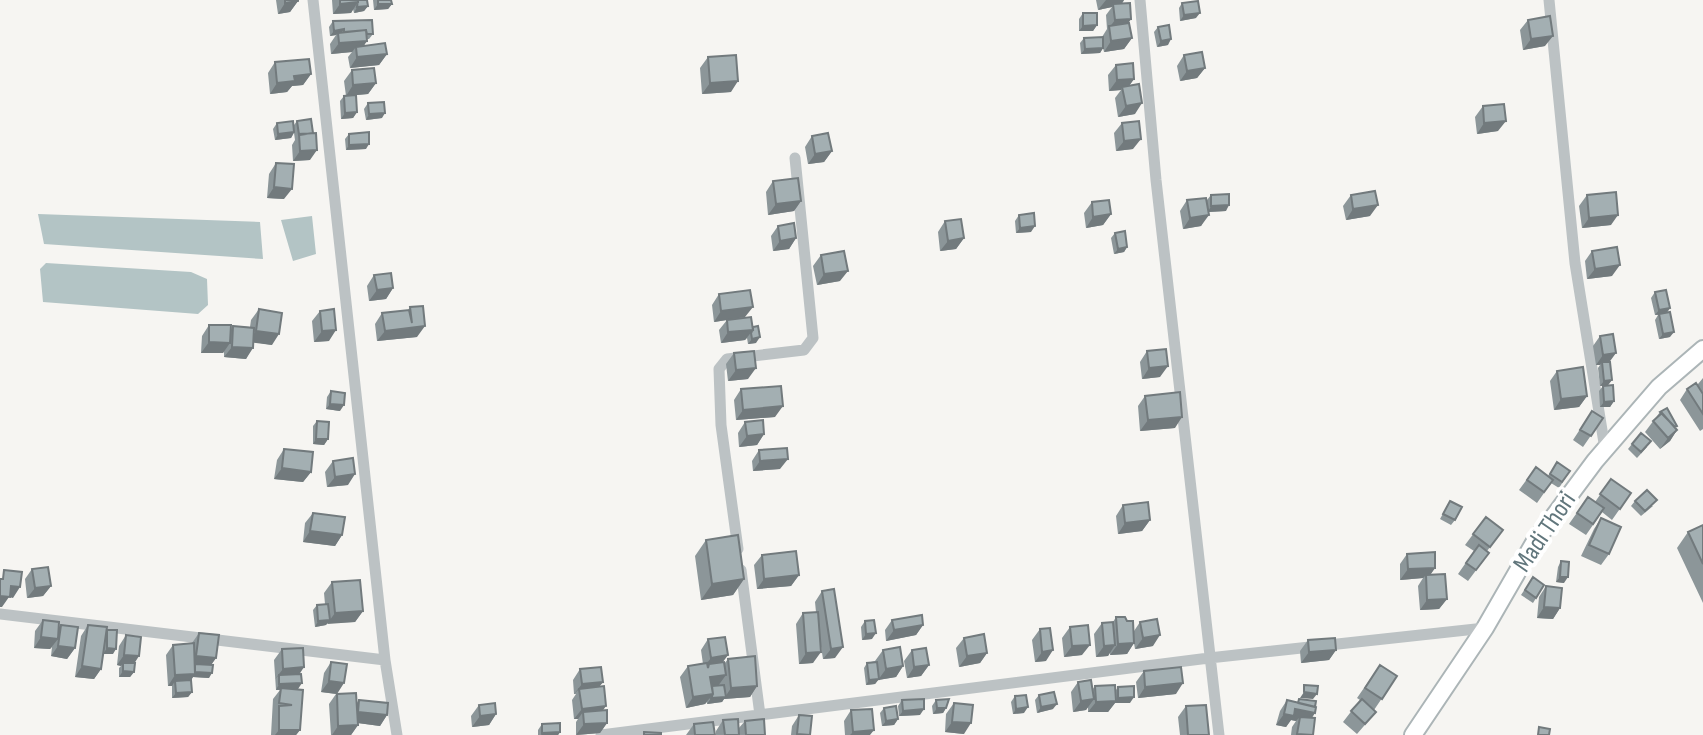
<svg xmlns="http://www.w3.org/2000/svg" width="1703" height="735" font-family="'Sofia Sans Condensed',sans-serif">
  <rect width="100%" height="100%" fill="#f6f5f2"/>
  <path fill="#b3c4c5" d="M 38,214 L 260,222 L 263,259 L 44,244 Z
    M 312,216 L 316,254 L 293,261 L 281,220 Z
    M 46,263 L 191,272 L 207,279 L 208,305 L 198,314 L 43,302 L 40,269 Z"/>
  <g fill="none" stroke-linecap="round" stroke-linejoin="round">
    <g stroke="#acb5b7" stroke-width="20">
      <path id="secondary" d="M 1413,735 L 1485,628 L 1534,543 L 1595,461 L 1659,387 L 1703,349"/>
    </g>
    <path stroke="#bcc2c4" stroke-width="11" d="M 313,0 L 385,660 L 397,735
      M 1140,0 L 1156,180 L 1219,735
      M 1549,0 L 1575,263 L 1605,449
      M 738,549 L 721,425 L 719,369 L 727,359 L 804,350 L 813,338 L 795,158
      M 741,570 L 760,715
      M 0,614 L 385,660
      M 601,735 L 1209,658 L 1485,628"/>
    <use href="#secondary" stroke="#fff" stroke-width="16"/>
  </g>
  <path fill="#8c9699" d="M 276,0 L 298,0 L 298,1 L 290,12 L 278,14 Z
    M 332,0 L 367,0 L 368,6 L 364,11 L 354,13 L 353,9 L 351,13 L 333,14 Z
    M 373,0 L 391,0 L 392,4 L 388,9 L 374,10 Z
    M 1096,0 L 1124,0 L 1122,4 L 1131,19 L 1128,23 L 1132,38 L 1124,49 L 1104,52 L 1103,48 L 1100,53 L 1081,54 L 1080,43 L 1084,38 L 1102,37 L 1107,29 L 1106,15 L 1112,7 L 1098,10 Z
    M 1182,3 L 1196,18 L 1180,21 L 1179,8 Z
    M 1083,13 L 1097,25 L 1093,31 L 1079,31 L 1079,19 Z
    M 1528,20 L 1545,46 L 1523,50 L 1520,30 Z
    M 333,21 L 373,34 L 369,39 L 367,39 L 364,46 L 387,54 L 379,65 L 350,68 L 348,57 L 352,52 L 331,54 L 330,44 L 336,35 L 330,36 L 329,27 Z
    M 1158,27 L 1168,45 L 1157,47 L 1154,32 Z
    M 1184,55 L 1205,68 L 1197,78 L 1180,81 L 1177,66 Z
    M 708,57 L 731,92 L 702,94 L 700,68 Z
    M 275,62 L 311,74 L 303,85 L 292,86 L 287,92 L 270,94 L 268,73 Z
    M 1116,65 L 1134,79 L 1129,86 L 1135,114 L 1118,117 L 1115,98 L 1121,90 L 1109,91 L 1108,75 Z
    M 352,70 L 376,83 L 368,94 L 356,95 L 357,112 L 353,118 L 341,119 L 340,101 L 344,96 L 346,96 L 344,81 Z
    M 368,103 L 382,118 L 366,120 L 364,109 Z
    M 1483,106 L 1498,131 L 1477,134 L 1475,117 Z
    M 297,121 L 310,160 L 293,161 L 292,145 L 295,140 L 294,133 L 291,138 L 275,140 L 273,129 L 277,123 L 294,125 Z
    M 1122,123 L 1133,149 L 1116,151 L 1114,133 Z
    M 349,134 L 366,149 L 346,150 L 345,139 Z
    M 812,136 L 832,151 L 824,162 L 808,164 L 805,147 Z
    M 276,163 L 284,199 L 267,198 L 269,174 Z
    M 773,181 L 801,201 L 794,211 L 768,215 L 766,192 Z
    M 1211,195 L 1226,211 L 1208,212 L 1201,226 L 1183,229 L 1180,211 L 1187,200 L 1207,208 L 1207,200 Z
    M 1351,195 L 1370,216 L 1346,220 L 1343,206 Z
    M 1587,195 L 1611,225 L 1582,228 L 1579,206 Z
    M 1092,202 L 1111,214 L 1103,225 L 1086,228 L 1084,213 Z
    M 1019,215 L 1031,232 L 1016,233 L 1015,221 Z
    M 945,221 L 964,238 L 956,249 L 940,251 L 938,232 Z
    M 778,226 L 796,238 L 789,249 L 773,251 L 771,236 Z
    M 1115,233 L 1127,247 L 1124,252 L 1114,254 L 1111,238 Z
    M 1592,251 L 1612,276 L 1587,279 L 1585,261 Z
    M 821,255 L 840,281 L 817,285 L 813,266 Z
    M 374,275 L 393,288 L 386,299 L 369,301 L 367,286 Z
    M 1655,292 L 1670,308 L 1667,313 L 1670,337 L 1659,339 L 1655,320 L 1658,315 L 1655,315 L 1651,298 Z
    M 719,294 L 745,317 L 751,317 L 756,343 L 748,344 L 747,338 L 745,340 L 721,343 L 719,330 L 727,320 L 714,322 L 712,305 Z
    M 410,307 L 417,337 L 377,341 L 375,324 L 382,313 L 408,310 Z
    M 259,309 L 272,345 L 254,342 L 246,359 L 224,357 L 224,351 L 223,353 L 201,353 L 202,336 L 209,325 L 231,329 L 233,326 L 250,327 L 251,320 Z
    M 320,311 L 329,341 L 314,342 L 312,321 Z
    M 1600,336 L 1610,362 L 1612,380 L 1608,385 L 1600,386 L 1598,368 L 1600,365 L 1596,365 L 1593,346 Z
    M 1147,351 L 1160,377 L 1142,379 L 1140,362 Z
    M 734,353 L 748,379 L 728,381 L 726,364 Z
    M 1557,371 L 1587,396 L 1579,407 L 1554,410 L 1550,381 Z
    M 1703,378 L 1703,429 L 1700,431 L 1680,400 L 1687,389 L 1698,384 Z
    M 1603,386 L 1614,401 L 1610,407 L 1600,407 L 1599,391 Z
    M 741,389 L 775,417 L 736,420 L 734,400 Z
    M 331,391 L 340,411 L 326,409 L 327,397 Z
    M 1145,396 L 1175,428 L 1140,431 L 1138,406 Z
    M 1592,411 L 1603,418 L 1583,447 L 1573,440 Z
    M 1660,412 L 1677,430 L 1670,441 L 1660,449 L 1645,432 Z
    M 317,421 L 328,439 L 324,445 L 313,444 L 313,426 Z
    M 745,422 L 764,434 L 757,445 L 739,447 L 738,433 Z
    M 1632,444 L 1647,447 L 1637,458 L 1628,449 Z
    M 284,449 L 311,472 L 303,482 L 274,479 L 277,460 Z
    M 759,450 L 780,469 L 753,471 L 752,461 Z
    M 333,461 L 348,485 L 327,487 L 325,472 Z
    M 1557,462 L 1570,471 L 1559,488 L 1551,483 L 1537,503 L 1519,490 L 1536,467 L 1548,476 Z
    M 1611,479 L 1631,493 L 1612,520 L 1602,512 L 1586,535 L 1569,524 L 1588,497 L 1595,502 Z
    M 1450,501 L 1455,520 L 1451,525 L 1440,519 Z
    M 1635,501 L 1653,506 L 1641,516 L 1631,506 Z
    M 1123,505 L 1150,520 L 1142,531 L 1118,534 L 1116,516 Z
    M 313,513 L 342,535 L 335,546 L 303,542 L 305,523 Z
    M 1486,517 L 1503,530 L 1487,551 L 1489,553 L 1468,581 L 1458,574 L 1474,551 L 1465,545 Z
    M 1601,518 L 1609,554 L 1601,565 L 1581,556 L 1594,529 Z
    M 1703,525 L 1703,603 L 1677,548 L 1688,532 Z
    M 706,540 L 744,579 L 733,595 L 701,600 L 695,556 Z
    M 1407,554 L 1435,568 L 1430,575 L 1447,599 L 1439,609 L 1420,610 L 1418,586 L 1423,578 L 1400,580 L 1400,564 Z
    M 762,555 L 799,575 L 791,586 L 757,589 L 754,565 Z
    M 1561,561 L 1564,583 L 1556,582 L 1558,567 Z
    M 32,569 L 51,586 L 43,596 L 27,598 L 25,579 Z
    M 1533,577 L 1544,585 L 1533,603 L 1521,595 Z
    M 332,582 L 363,611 L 355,622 L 327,623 L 326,625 L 315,627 L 313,610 L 317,605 L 325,604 L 324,593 Z
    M 1546,586 L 1560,608 L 1553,619 L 1537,618 L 1539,597 Z
    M 822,591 L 835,658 L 823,659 L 819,634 L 813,663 L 799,664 L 796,624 L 803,613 L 816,612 L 815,602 Z
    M 1116,617 L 1134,631 L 1140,622 L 1153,646 L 1135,649 L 1134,643 L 1127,654 L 1110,655 L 1110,652 L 1108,656 L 1096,657 L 1094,634 L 1102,623 L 1113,622 Z
    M 43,620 L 59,628 L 61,625 L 75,648 L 67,659 L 51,656 L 52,647 L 50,649 L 34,648 L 35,631 Z
    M 892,620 L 923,625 L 916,635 L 886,641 L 885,630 Z
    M 865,621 L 872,639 L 862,640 L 861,627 Z
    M 88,625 L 107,630 L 113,654 L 103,654 L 101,669 L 94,679 L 75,677 L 81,636 Z
    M 1070,627 L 1082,655 L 1064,657 L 1062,638 Z
    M 1040,629 L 1046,661 L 1035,662 L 1032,640 Z
    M 199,633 L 216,658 L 211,665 L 209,678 L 193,677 L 191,680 L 192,692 L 188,697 L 172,698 L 172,686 L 168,686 L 166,655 L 173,645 L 192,643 Z
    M 126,635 L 134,663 L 134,672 L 130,677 L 119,677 L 119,668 L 121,666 L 117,665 L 119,646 Z
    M 964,638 L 987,653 L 980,663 L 959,667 L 956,648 Z
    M 708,639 L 724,664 L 728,659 L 757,686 L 750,697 L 724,699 L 722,702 L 707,704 L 707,702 L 705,704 L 686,708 L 680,677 L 688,666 L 703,664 L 701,650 Z
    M 1308,640 L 1336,650 L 1329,660 L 1301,663 L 1300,651 Z
    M 282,649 L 300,674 L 298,689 L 290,689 L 300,730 L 296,735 L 271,735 L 273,699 L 280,690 L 276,690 L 274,660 Z
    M 883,650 L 903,666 L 896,677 L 878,680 L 875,684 L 866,685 L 864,668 L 867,663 L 875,661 Z
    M 912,650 L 929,665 L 921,676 L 907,678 L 904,661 Z
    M 331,662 L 337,694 L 356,704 L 359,700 L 387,715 L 380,726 L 358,723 L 358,725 L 351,735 L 331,735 L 329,704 L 336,694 L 321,692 L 324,673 Z
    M 1380,665 L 1397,676 L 1374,710 L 1376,712 L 1357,734 L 1343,722 L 1360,700 L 1357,698 Z
    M 580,669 L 603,682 L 599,687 L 603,710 L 607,723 L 600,733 L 576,735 L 576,722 L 578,719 L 574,719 L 572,700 L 576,694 L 574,694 L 573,680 Z
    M 1144,671 L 1176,694 L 1138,698 L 1136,682 Z
    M 1078,682 L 1092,690 L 1095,686 L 1116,690 L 1118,687 L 1130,703 L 1115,703 L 1108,712 L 1088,712 L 1088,707 L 1086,710 L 1073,712 L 1071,692 Z
    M 1039,695 L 1053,709 L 1037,713 L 1035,700 Z
    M 1015,696 L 1024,713 L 1013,714 L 1011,702 Z
    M 1299,699 L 1312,718 L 1313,735 L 1291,735 L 1292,727 L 1296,721 L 1291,720 L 1286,727 L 1276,725 L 1280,711 L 1287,700 L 1297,703 Z
    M 902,700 L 920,715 L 899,716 L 898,706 Z
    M 936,700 L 946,708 L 943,713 L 933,714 L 932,706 Z
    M 954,703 L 964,734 L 945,732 L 946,714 Z
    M 479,705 L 496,714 L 489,725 L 472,727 L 471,716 Z
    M 1186,706 L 1209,735 L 1180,735 L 1178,717 Z
    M 884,708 L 898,719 L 894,725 L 882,726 L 880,713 Z
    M 851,710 L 870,735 L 845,735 L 844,721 Z
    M 799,715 L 810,735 L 791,735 L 792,726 Z
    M 723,720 L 738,729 L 745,721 L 765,735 L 716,735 L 716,731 Z
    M 542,724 L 560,732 L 558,735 L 538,735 L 538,730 Z
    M 694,724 L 715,735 L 686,735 Z"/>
  <path fill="#727a7d" d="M 1106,0 L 1124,0 L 1121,4 L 1113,4 L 1112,7 L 1098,10 Z
    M 298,1 L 290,12 L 278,14 L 285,3 Z
    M 358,2 L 351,13 L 333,14 L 340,4 Z
    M 378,4 L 392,4 L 388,9 L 374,10 Z
    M 368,6 L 364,11 L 354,13 L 357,7 Z
    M 1200,13 L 1196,18 L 1180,21 L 1184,15 Z
    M 1131,19 L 1124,29 L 1109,28 L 1115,20 Z
    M 1097,25 L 1093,31 L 1079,31 L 1083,26 Z
    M 344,29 L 340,35 L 338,33 L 336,35 L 330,36 L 334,31 Z
    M 1553,36 L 1545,46 L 1523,50 L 1531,39 Z
    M 1132,38 L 1124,49 L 1104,52 L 1111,41 Z
    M 1171,39 L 1168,45 L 1157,47 L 1161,41 Z
    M 367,41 L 360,51 L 356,47 L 352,52 L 331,54 L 339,43 Z
    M 1103,48 L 1100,53 L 1081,54 L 1085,49 Z
    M 387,54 L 379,65 L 350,68 L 357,57 Z
    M 1205,68 L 1197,78 L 1180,81 L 1187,71 Z
    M 311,74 L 303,85 L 292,86 L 287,92 L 270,94 L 277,83 L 294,76 Z
    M 1134,79 L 1126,90 L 1122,87 L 1121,90 L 1109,91 L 1117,80 Z
    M 738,81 L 731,92 L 702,94 L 710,83 Z
    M 376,83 L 368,94 L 346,96 L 353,85 Z
    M 1142,103 L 1135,114 L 1118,117 L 1126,106 Z
    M 357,112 L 353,118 L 341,119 L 345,113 Z
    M 385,113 L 382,118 L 366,120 L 369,114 Z
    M 1506,121 L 1498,131 L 1477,134 L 1484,123 Z
    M 294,132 L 291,138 L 275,140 L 278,134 Z
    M 1141,139 L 1133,149 L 1116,151 L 1124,141 Z
    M 369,144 L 366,149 L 346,150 L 349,145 Z
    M 317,150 L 310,160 L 293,161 L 300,151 Z
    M 832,151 L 824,162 L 808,164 L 815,154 Z
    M 274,187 L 292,189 L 284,199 L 267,198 Z
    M 801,201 L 794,211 L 768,215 L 776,204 Z
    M 1229,205 L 1226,211 L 1208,212 L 1211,206 Z
    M 1378,205 L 1370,216 L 1346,220 L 1353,209 Z
    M 1111,214 L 1103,225 L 1086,228 L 1093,217 Z
    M 1209,215 L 1201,226 L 1183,229 L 1190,218 Z
    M 1618,215 L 1611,225 L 1582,228 L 1589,218 Z
    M 1035,226 L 1031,232 L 1016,233 L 1020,228 Z
    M 796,238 L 789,249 L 773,251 L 780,241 Z
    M 964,238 L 956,249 L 940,251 L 948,241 Z
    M 1127,247 L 1124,252 L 1114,254 L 1118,249 Z
    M 1620,265 L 1612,276 L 1587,279 L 1595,269 Z
    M 848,271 L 840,281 L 817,285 L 824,274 Z
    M 393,288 L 386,299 L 369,301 L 377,290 Z
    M 753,307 L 745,317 L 714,322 L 721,311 Z
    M 1670,308 L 1666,313 L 1655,315 L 1659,310 Z
    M 425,326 L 417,337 L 377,341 L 385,331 Z
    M 336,330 L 329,341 L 314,342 L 322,331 Z
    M 753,330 L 745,340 L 721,343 L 728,332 Z
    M 256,331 L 279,334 L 272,345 L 248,342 Z
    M 1674,332 L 1670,337 L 1659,339 L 1663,334 Z
    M 760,337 L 756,343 L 748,344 L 752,339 Z
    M 209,342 L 230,343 L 223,353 L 201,353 Z
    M 232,347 L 253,348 L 246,359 L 224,357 Z
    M 1616,353 L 1608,364 L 1602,362 L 1600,365 L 1596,365 L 1603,355 Z
    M 1168,366 L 1160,377 L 1142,379 L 1149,368 Z
    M 756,368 L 748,379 L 728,381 L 736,370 Z
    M 1612,380 L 1608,385 L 1600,386 L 1604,381 Z
    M 1587,396 L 1579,407 L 1554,410 L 1561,399 Z
    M 1614,401 L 1610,407 L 1600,407 L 1604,402 Z
    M 330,404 L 344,405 L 340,411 L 326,409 Z
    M 783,406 L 775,417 L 736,420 L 743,410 Z
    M 1182,417 L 1175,428 L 1140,431 L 1148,420 Z
    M 1677,430 L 1670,441 L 1660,449 L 1668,438 Z
    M 764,434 L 757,445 L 739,447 L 747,436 Z
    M 316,439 L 328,439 L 324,445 L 313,444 Z
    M 788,459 L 780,469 L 753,471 L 760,461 Z
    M 282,468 L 311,472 L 303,482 L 274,479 Z
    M 355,474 L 348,485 L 327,487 L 335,477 Z
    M 1150,520 L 1142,531 L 1118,534 L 1125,523 Z
    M 310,531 L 342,535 L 335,546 L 303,542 Z
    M 1435,568 L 1428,578 L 1426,575 L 1423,578 L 1400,580 L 1408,569 Z
    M 799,575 L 791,586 L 757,589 L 764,579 Z
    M 1560,577 L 1568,577 L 1564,583 L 1556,582 Z
    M 744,579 L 733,595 L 701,600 L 712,584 Z
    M 11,586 L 20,587 L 13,598 L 9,597 L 2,607 L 0,607 L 0,596 Z
    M 51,586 L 43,596 L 27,598 L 35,588 Z
    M 1447,599 L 1439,609 L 1420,610 L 1427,600 Z
    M 1544,607 L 1560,608 L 1553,619 L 1537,618 Z
    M 363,611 L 355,622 L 327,624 L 335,613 Z
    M 330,620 L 326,625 L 315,627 L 318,621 Z
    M 923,625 L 916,635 L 886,641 L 894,630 Z
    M 876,633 L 872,639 L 862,640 L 866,634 Z
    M 1160,635 L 1153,646 L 1135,649 L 1143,638 Z
    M 41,637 L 58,639 L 50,649 L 34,648 Z
    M 1134,643 L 1127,654 L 1110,655 L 1118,644 Z
    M 1090,645 L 1082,655 L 1064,657 L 1072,646 Z
    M 1115,645 L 1108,656 L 1096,657 L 1104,646 Z
    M 58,646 L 75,648 L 67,659 L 51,656 Z
    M 843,647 L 835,658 L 823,659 L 831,649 Z
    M 107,648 L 116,649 L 113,654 L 103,654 Z
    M 1053,650 L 1046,661 L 1035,662 L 1042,652 Z
    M 1336,650 L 1329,660 L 1301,663 L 1309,652 Z
    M 821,652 L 813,663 L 799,664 L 806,653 Z
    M 987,653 L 980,663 L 959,667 L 967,656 Z
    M 124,655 L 139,656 L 132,667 L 123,663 L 121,666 L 117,665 Z
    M 728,655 L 720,666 L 703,668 L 711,658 Z
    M 196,656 L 216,658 L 208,669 L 189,666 Z
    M 929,665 L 921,676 L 907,678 L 914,667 Z
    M 82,666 L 101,669 L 94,679 L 75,677 Z
    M 903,666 L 896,677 L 878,680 L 886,669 Z
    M 304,667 L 297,678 L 279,675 L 275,679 L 283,669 Z
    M 123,671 L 134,672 L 130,677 L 119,677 Z
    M 194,672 L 212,673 L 209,678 L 193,677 L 188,685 L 175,681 L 172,686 L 168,686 L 175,675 Z
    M 726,675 L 718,686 L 702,688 L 710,677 Z
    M 879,679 L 875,684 L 866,685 L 869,680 Z
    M 329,681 L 344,683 L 337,694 L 321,692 Z
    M 603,682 L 595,692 L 579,689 L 574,694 L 582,684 Z
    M 302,683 L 298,689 L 276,690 L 279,684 Z
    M 1183,683 L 1176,694 L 1138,698 L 1145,687 Z
    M 757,686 L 750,697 L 724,699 L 722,702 L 707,704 L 711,698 L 725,697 L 731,688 Z
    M 192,692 L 188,697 L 172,698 L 176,693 Z
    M 1304,692 L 1317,694 L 1313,699 L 1300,698 Z
    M 713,694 L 705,704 L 686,708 L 693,697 Z
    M 1134,697 L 1130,703 L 1115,703 L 1108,712 L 1088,712 L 1096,702 L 1116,701 L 1118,698 Z
    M 1094,699 L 1086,710 L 1073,712 L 1081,701 Z
    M 1057,704 L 1053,709 L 1037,713 L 1041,707 Z
    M 606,706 L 599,716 L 583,712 L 578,719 L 574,719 L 582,709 Z
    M 1028,707 L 1024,713 L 1013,714 L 1016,709 Z
    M 937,708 L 946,708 L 943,713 L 933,714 Z
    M 924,709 L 920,715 L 899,716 L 903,711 Z
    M 1295,709 L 1315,713 L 1308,724 L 1300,717 L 1296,721 L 1291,720 L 1286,727 L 1276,725 L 1284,714 Z
    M 358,712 L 387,715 L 380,726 L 350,722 Z
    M 496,714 L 489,725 L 472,727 L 480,716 Z
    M 898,719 L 894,725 L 882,726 L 886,721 Z
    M 952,722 L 971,723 L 964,734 L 945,732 Z
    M 607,723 L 600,733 L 576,735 L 584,724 Z
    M 358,725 L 351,735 L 332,735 L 338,726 Z
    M 279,730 L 300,730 L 296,735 L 275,735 Z
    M 874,730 L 870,735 L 850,735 L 853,732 Z
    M 560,732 L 558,735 L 541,735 L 542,733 Z"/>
  <path fill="#a3afb2" stroke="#727a7d" stroke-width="2" d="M 285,0 L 298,0 L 298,1 L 285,3 Z
    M 340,0 L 358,0 L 358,2 L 340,4 Z
    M 358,0 L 367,0 L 368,6 L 357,7 Z
    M 378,0 L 391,0 L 392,4 L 378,4 Z
    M 1198,1 L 1200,13 L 1184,15 L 1182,3 Z
    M 1130,3 L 1131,19 L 1115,20 L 1113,4 Z
    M 1083,13 L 1097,13 L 1097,25 L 1083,26 Z
    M 1550,16 L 1553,36 L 1531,39 L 1528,20 Z
    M 372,20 L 373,34 L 367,34 L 366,30 L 344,32 L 344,29 L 334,31 L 333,21 Z
    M 1129,23 L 1132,38 L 1111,41 L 1109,26 Z
    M 1169,25 L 1171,39 L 1161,41 L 1158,27 Z
    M 366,30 L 367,41 L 339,43 L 338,33 Z
    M 1103,37 L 1103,48 L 1085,49 L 1084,38 Z
    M 385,43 L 387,54 L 357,57 L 356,47 Z
    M 1202,52 L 1205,68 L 1187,71 L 1184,55 Z
    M 736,55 L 738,81 L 710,83 L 708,57 Z
    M 309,59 L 311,74 L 294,76 L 295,81 L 277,83 L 275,62 Z
    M 1133,63 L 1134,79 L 1117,80 L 1116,65 Z
    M 374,68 L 376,83 L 353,85 L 352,70 Z
    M 1139,84 L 1142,103 L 1126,106 L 1122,87 Z
    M 356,95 L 357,112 L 345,113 L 344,96 Z
    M 384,102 L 385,113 L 369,114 L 368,103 Z
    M 1504,104 L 1506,121 L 1484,123 L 1483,106 Z
    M 311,119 L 313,133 L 299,135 L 297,121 Z
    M 293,121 L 294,132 L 278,134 L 277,123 Z
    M 1139,121 L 1141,139 L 1124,141 L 1122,123 Z
    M 369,132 L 369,144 L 349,145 L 349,134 Z
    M 316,133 L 317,150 L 300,151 L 299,134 Z
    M 828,133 L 832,151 L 815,154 L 812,136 Z
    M 276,163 L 294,164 L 292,189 L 274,187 Z
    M 798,178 L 801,201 L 776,204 L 773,181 Z
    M 1375,191 L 1378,205 L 1353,209 L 1351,195 Z
    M 1616,192 L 1618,215 L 1589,218 L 1587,195 Z
    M 1229,194 L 1229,205 L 1211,206 L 1211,195 Z
    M 1206,198 L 1209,215 L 1190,218 L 1187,200 Z
    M 1109,200 L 1111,214 L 1093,217 L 1092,202 Z
    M 1034,213 L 1035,226 L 1020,228 L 1019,215 Z
    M 961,219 L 964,238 L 948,241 L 945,221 Z
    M 794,223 L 796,238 L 780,241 L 778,226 Z
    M 1125,231 L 1127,247 L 1118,249 L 1115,233 Z
    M 1617,247 L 1620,265 L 1595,269 L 1592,251 Z
    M 844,251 L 848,271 L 824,274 L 821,255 Z
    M 391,273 L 393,288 L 377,290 L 374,275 Z
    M 750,290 L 753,307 L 721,311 L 719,294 Z
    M 1666,290 L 1670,308 L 1659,310 L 1655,292 Z
    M 423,306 L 425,326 L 385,331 L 382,313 L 409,310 L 412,323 L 410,307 Z
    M 259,309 L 282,313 L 279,334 L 256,331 Z
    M 334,309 L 336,330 L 322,331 L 320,311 Z
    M 1670,312 L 1674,332 L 1663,334 L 1659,314 Z
    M 751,317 L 753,330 L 728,332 L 727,320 Z
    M 209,325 L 231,325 L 230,343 L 209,342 Z
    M 233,326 L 254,328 L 253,348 L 232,347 Z
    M 758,326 L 760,337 L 752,339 L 751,333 L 753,330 L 753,327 Z
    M 1613,334 L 1616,353 L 1603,355 L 1600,336 Z
    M 1166,349 L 1168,366 L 1149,368 L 1147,351 Z
    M 754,351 L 756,368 L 736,370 L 734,353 Z
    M 1602,362 L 1610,362 L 1612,380 L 1604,381 Z
    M 1583,367 L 1587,396 L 1561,399 L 1557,371 Z
    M 1696,383 L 1703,394 L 1703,414 L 1687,389 Z
    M 1613,385 L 1614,401 L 1604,402 L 1603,386 Z
    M 781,386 L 783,406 L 743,410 L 741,389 Z
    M 331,391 L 345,393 L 344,405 L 330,404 Z
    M 1180,392 L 1182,417 L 1148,420 L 1145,396 Z
    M 1667,408 L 1677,426 L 1675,427 L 1660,412 Z
    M 1592,411 L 1603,418 L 1591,436 L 1580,430 Z
    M 1662,413 L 1677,430 L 1668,438 L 1653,421 Z
    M 763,420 L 764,434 L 747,436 L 745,422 Z
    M 317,421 L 329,422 L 328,439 L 316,439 Z
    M 1641,433 L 1651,441 L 1641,452 L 1632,444 Z
    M 787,448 L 788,459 L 760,461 L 759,450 Z
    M 284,449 L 313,452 L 311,472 L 282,468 Z
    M 353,458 L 355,474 L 335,477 L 333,461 Z
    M 1557,462 L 1570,471 L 1562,482 L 1550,474 Z
    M 1536,467 L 1553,480 L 1544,492 L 1527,480 Z
    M 1611,479 L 1631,493 L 1620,509 L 1600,494 Z
    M 1647,490 L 1657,500 L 1645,511 L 1635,501 Z
    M 1588,497 L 1604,508 L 1593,524 L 1577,513 Z
    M 1450,501 L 1462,507 L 1455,520 L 1443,514 Z
    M 1148,502 L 1150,520 L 1125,523 L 1123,505 Z
    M 313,513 L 345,517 L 342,535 L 310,531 Z
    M 1486,517 L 1503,530 L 1490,547 L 1473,534 Z
    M 1601,518 L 1621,527 L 1609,554 L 1589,545 Z
    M 1703,525 L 1703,564 L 1688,532 Z
    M 738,535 L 744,579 L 712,584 L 706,540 Z
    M 1479,545 L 1489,553 L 1476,570 L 1466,563 Z
    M 796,551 L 799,575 L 764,579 L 762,555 Z
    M 1435,552 L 1435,568 L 1408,569 L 1407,554 Z
    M 1561,561 L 1569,562 L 1568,577 L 1560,577 Z
    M 48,567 L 51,586 L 35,588 L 32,569 Z
    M 4,570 L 22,572 L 20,587 L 11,586 L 10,597 L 0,596 L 0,579 L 3,579 Z
    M 1445,574 L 1447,599 L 1427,600 L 1426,575 Z
    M 1533,577 L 1544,585 L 1536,598 L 1525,590 Z
    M 360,580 L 363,611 L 335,613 L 332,582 Z
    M 1546,586 L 1562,588 L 1560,608 L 1544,607 Z
    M 834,589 L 843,647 L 831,649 L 822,591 Z
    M 328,604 L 330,620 L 318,621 L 317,605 Z
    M 818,612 L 821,652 L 806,653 L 803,613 Z
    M 922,615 L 923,625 L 894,630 L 892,620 Z
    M 1116,617 L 1125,617 L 1127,621 L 1133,621 L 1134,643 L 1118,644 Z
    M 1157,619 L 1160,635 L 1143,638 L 1140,622 Z
    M 43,620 L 59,622 L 58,639 L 41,637 Z
    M 874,620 L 876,633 L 866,634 L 865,621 Z
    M 1113,622 L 1115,645 L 1104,646 L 1102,623 Z
    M 61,625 L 78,627 L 75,648 L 58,646 Z
    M 88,625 L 107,627 L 101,669 L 82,666 Z
    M 1088,625 L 1090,645 L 1072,646 L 1070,627 Z
    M 1050,628 L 1053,650 L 1042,652 L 1040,629 Z
    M 107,630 L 117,630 L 116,649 L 107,648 Z
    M 199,633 L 219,635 L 216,658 L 196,656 Z
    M 984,634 L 987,653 L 967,656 L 964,638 Z
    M 126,635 L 141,637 L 139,656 L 124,655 Z
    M 725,637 L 728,655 L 711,658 L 708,639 Z
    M 1335,638 L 1336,650 L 1309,652 L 1308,640 Z
    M 194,643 L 195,674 L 175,675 L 173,645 Z
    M 900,647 L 903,666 L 886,669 L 883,650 Z
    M 303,648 L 304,667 L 283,669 L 282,649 Z
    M 926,648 L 929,665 L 914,667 L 912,650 Z
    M 755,656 L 757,686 L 731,688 L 728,659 Z
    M 331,662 L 347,664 L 344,683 L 329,681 Z
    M 724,662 L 726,675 L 710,677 L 713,694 L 693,697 L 688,666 L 707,663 L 708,668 L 709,664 Z
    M 877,662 L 879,679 L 869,680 L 867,663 Z
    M 123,663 L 135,663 L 134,672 L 123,671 Z
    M 195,664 L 213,665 L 212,673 L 195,672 Z
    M 1380,665 L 1397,676 L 1382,699 L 1365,688 Z
    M 601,667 L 603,682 L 582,684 L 580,669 Z
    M 1181,667 L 1183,683 L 1145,687 L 1144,671 Z
    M 301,674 L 302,683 L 279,684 L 279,675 Z
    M 191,680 L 192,692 L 176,693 L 175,681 Z
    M 1091,680 L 1094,699 L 1081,701 L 1078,682 Z
    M 724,685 L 726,697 L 711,698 L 713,694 L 712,686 Z
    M 1115,685 L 1116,701 L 1096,702 L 1095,686 Z
    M 1304,685 L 1318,686 L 1317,694 L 1304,692 Z
    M 604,686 L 606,706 L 582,709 L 579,689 Z
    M 1134,686 L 1134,697 L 1118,698 L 1118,687 Z
    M 281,688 L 303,690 L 300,730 L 279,730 L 279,706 L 292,705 L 279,703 Z
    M 1054,692 L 1057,704 L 1041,707 L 1039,695 Z
    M 356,693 L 358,725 L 338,726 L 337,694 Z
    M 1026,695 L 1028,707 L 1016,709 L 1015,696 Z
    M 924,699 L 924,709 L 903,711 L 902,700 Z
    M 949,699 L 946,708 L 937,708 L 936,700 Z
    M 1299,699 L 1316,701 L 1315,707 L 1298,703 Z
    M 1362,699 L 1376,712 L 1365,724 L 1351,711 Z
    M 359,700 L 388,703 L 387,715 L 358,712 Z
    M 1287,700 L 1316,707 L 1315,713 L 1295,709 L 1294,716 L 1284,714 Z
    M 495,703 L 496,714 L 480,716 L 479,705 Z
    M 954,703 L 973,705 L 971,723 L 952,722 Z
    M 1206,705 L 1209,735 L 1188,735 L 1186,706 Z
    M 896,706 L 898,719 L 886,721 L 884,708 Z
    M 872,709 L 874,730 L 853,732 L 851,710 Z
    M 607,710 L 607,723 L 584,724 L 583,712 Z
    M 799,715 L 812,716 L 810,735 L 797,734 Z
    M 1300,717 L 1315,718 L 1313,735 L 1297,734 Z
    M 738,719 L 739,735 L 725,735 L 723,720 Z
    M 764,719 L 765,735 L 746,735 L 745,721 Z
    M 713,722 L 715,735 L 695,735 L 694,724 Z
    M 560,723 L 560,732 L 542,733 L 542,724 Z
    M 1539,727 L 1550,729 L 1549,735 L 1538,735 Z
    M 644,732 L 661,733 L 661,735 L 644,735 Z"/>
  <g text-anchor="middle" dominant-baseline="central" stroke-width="8" stroke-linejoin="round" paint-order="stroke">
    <g font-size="26" fill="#61767c" stroke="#fff">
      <text transform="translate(1545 532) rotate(-56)">Madi Thori</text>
    </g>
  </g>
</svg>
